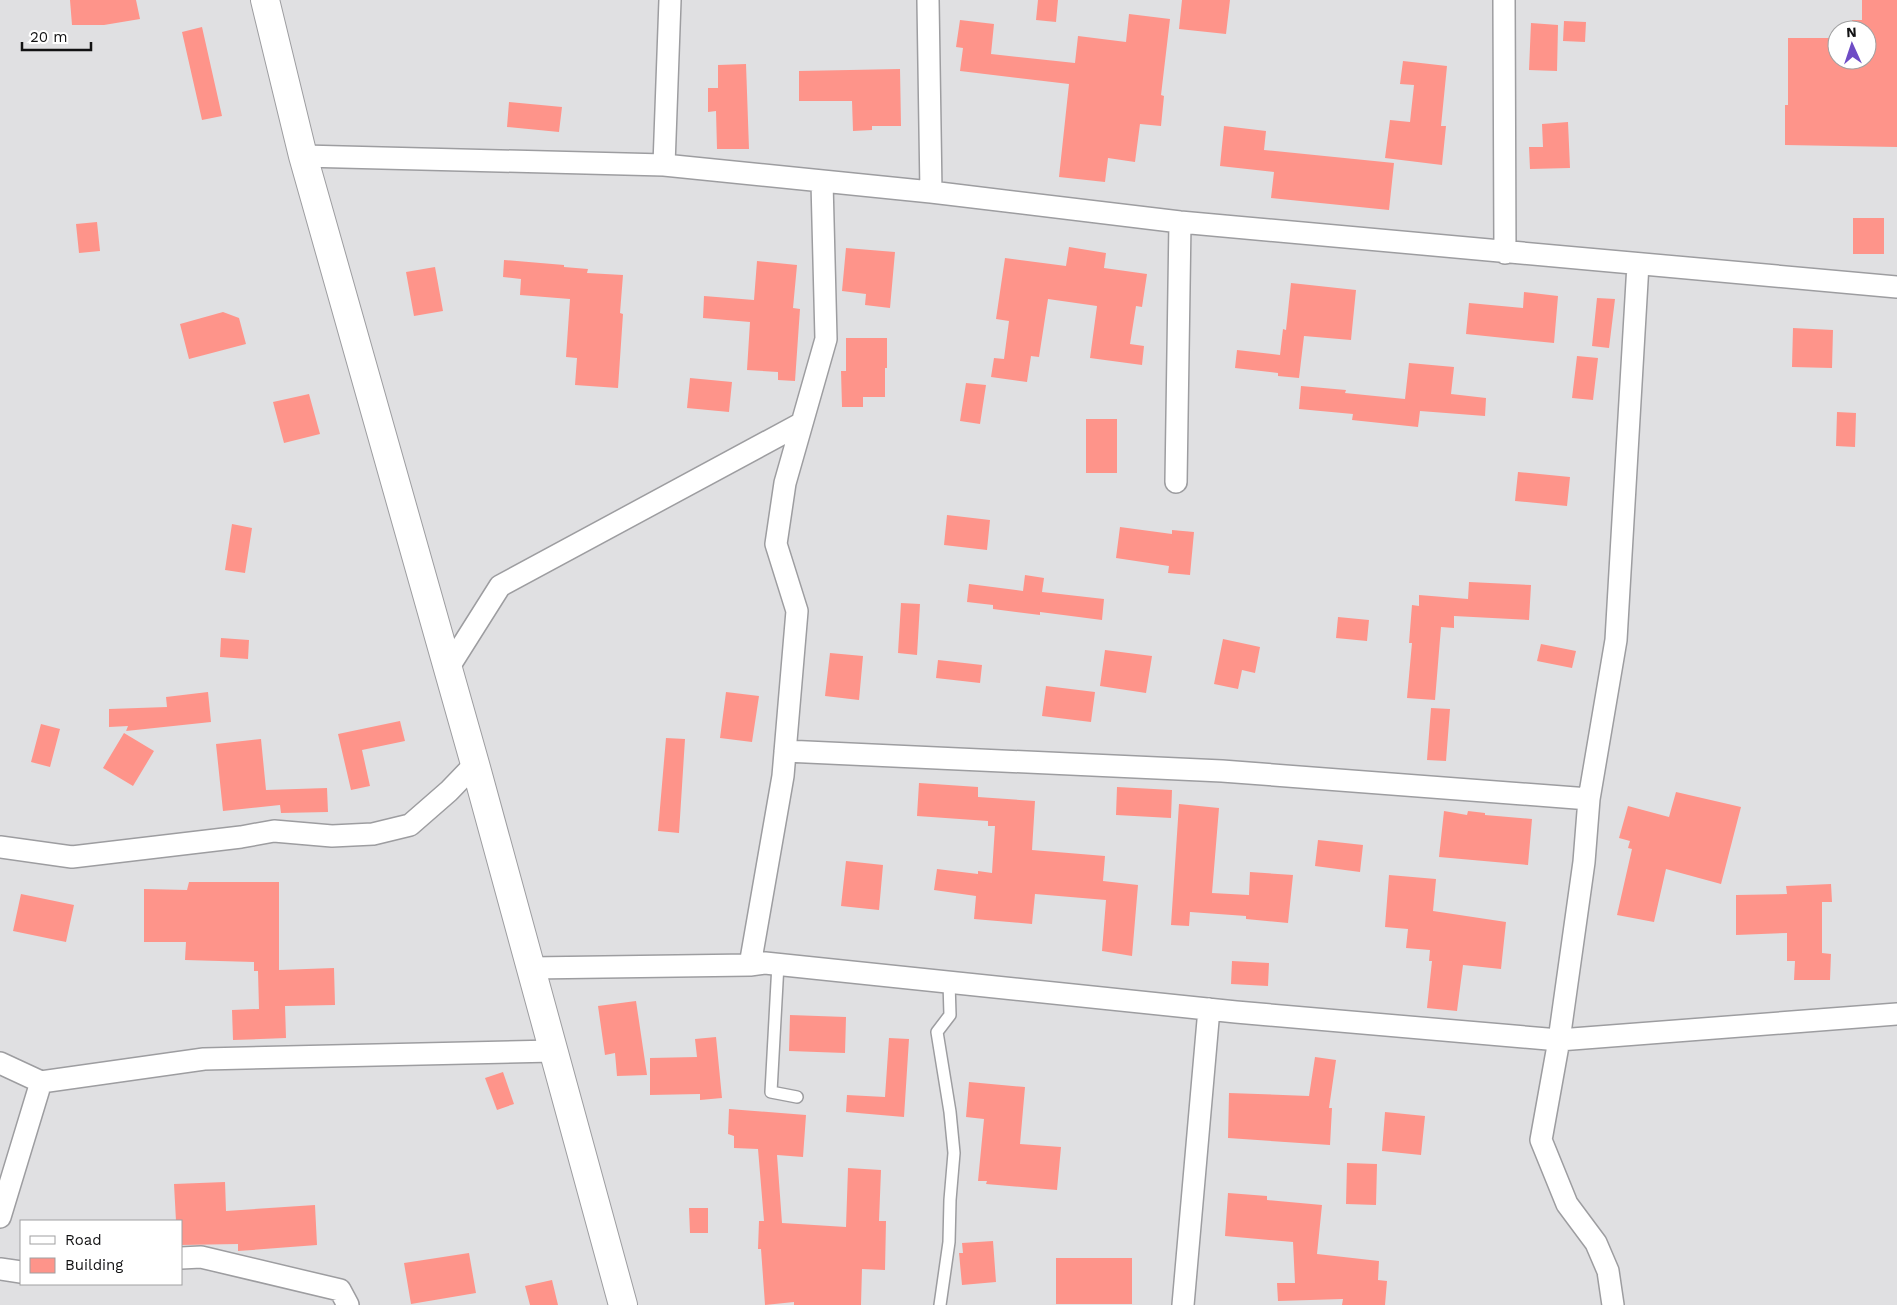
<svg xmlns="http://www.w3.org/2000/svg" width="1897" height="1305" font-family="'Work Sans',sans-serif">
  <rect width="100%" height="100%" fill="#e0e0e2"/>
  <path fill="#fe948a" d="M 70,0 L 136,0 L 140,19 L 104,25 L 72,25 Z
    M 1038,0 L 1058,0 L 1056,22 L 1036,20 Z
    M 1182,0 L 1230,0 L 1226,34 L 1179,29 Z
    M 1862,0 L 1897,0 L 1897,147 L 1785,145 L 1785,105 L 1788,105 L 1788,38 L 1837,38 L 1837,60 L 1867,60 L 1867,30 L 1852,30 L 1852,20 L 1862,20 Z
    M 1129,14 L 1170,19 L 1161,95 L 1164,96 L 1161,126 L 1140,124 L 1135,162 L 1108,158 L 1105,182 L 1059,177 L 1069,84 L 960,71 L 963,48 L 956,47 L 960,20 L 994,24 L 991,54 L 1075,63 L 1078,36 L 1126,42 Z
    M 1564,21 L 1586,22 L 1585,42 L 1563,41 Z
    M 1531,23 L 1558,25 L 1557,71 L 1529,70 Z
    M 202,27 L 222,116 L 202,120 L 182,32 Z
    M 1403,61 L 1447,66 L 1441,126 L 1446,126 L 1442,165 L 1385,158 L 1390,120 L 1410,122 L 1414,85 L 1400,84 Z
    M 746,64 L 749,149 L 717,149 L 716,111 L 708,112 L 708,88 L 718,88 L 718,65 Z
    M 900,69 L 901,126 L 872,126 L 872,130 L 853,131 L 852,101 L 799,101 L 799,71 Z
    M 509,102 L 562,107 L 559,132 L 507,127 Z
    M 1568,122 L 1570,168 L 1530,169 L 1529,147 L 1543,147 L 1542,124 Z
    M 1224,126 L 1266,131 L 1264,150 L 1394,163 L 1389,210 L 1271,198 L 1274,172 L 1220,166 Z
    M 1853,218 L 1884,218 L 1884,254 L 1853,254 Z
    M 97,222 L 100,251 L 79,253 L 76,224 Z
    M 1069,247 L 1106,253 L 1104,268 L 1147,274 L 1142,307 L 1136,306 L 1130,344 L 1144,346 L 1142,365 L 1090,358 L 1097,306 L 1048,299 L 1039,357 L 1031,356 L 1027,382 L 991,377 L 994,358 L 1004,359 L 1009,321 L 996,319 L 1005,258 L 1066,266 Z
    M 846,248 L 895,252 L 890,308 L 865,305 L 866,294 L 842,291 Z
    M 504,260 L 564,265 L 564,267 L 588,269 L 587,273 L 623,275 L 620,313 L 623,314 L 618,388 L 575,385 L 577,358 L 566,357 L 570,299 L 520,295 L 521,279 L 503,277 Z
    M 757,261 L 797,265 L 793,308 L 800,309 L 795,381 L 778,380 L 778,372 L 747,370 L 750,322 L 703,318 L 704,296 L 754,300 Z
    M 435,267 L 443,311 L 414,316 L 406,272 Z
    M 1291,283 L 1356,290 L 1351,340 L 1304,336 L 1299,378 L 1278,376 L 1278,373 L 1235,368 L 1237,350 L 1280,355 L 1283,329 L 1286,330 Z
    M 1524,292 L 1558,296 L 1554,343 L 1466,334 L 1469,303 L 1523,308 Z
    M 1597,298 L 1615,299 L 1609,348 L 1592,346 Z
    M 223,312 L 239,318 L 246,344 L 189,359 L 180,324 Z
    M 1793,328 L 1833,330 L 1832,368 L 1792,367 Z
    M 846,338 L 887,338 L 887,368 L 885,368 L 885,397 L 863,397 L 863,407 L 842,407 L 841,371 L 846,371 Z
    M 1577,356 L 1598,358 L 1593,400 L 1572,398 Z
    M 1409,363 L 1454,367 L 1451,394 L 1486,398 L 1485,416 L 1420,411 L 1418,427 L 1352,420 L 1353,414 L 1299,409 L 1301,386 L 1346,390 L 1345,393 L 1405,399 Z
    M 690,378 L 732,382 L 729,412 L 687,408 Z
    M 966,383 L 986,385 L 980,424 L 960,421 Z
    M 309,394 L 320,434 L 284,443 L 273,402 Z
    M 1837,412 L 1856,413 L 1855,447 L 1836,446 Z
    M 1086,419 L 1117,419 L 1117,473 L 1086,473 Z
    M 1518,472 L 1570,477 L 1567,506 L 1515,501 Z
    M 947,515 L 990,520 L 987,550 L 944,545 Z
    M 232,524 L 252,528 L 245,573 L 225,570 Z
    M 1120,527 L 1172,534 L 1172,530 L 1194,532 L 1190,575 L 1168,573 L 1169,566 L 1116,558 Z
    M 1025,575 L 1044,578 L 1042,592 L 1104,599 L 1102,620 L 1040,612 L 1040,615 L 993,609 L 993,605 L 967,602 L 969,584 L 1023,591 Z
    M 1469,582 L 1531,585 L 1529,620 L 1454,616 L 1454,628 L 1441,627 L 1435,700 L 1407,698 L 1412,643 L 1409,643 L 1412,605 L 1419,606 L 1419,595 L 1468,599 Z
    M 901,603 L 920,604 L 917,655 L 898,653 Z
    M 1338,617 L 1369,620 L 1367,641 L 1336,638 Z
    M 221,638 L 249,640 L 248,659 L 220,657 Z
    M 1223,639 L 1260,647 L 1255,673 L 1242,670 L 1238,689 L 1214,684 Z
    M 1541,644 L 1576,651 L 1572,668 L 1537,661 Z
    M 1105,650 L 1152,656 L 1146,693 L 1100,686 Z
    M 830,653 L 863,656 L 859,700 L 825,696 Z
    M 938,660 L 982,665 L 980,683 L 936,678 Z
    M 1046,686 L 1095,692 L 1091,722 L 1042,716 Z
    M 208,692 L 211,722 L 126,731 L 128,726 L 109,727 L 109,709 L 167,707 L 166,697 Z
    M 726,692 L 759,696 L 752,742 L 720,738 Z
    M 1431,708 L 1450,709 L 1446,761 L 1427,760 Z
    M 400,721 L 405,741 L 362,750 L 370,786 L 351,790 L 338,734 Z
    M 41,724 L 60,729 L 50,767 L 31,762 Z
    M 124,733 L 154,751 L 133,786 L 103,768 Z
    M 666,738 L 685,739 L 679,833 L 658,831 Z
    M 261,739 L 266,790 L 327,788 L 328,812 L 281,813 L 280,805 L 223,811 L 216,744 Z
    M 919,783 L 978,787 L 978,797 L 1035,801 L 1032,850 L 1105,856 L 1103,881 L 1138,885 L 1132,956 L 1102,951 L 1106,900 L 1035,894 L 1032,924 L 974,919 L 976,896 L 934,890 L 937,869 L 978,874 L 978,871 L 992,873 L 995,826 L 988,826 L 988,821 L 917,816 Z
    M 1117,787 L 1172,790 L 1171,818 L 1116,815 Z
    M 1676,792 L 1741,807 L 1721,884 L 1666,869 L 1654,922 L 1617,915 L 1632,849 L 1628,848 L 1630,841 L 1619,838 L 1628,806 L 1669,817 Z
    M 1179,804 L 1219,808 L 1212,893 L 1249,895 L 1250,872 L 1293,875 L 1288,923 L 1246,919 L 1246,916 L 1190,912 L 1189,926 L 1171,925 Z
    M 1444,811 L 1467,815 L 1468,811 L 1485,813 L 1485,815 L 1532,819 L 1528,865 L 1439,857 Z
    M 1318,840 L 1363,845 L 1360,872 L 1315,866 Z
    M 846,861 L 883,865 L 879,910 L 841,906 Z
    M 1389,875 L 1436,879 L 1433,911 L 1506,922 L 1501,969 L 1463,965 L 1457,1011 L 1427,1008 L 1432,961 L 1429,961 L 1430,950 L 1406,948 L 1408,929 L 1385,927 Z
    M 189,882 L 279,882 L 279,970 L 334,968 L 335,1005 L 285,1006 L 286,1038 L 233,1040 L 232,1010 L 259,1009 L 258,971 L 254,971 L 254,962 L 185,960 L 186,942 L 144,942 L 144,889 L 187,890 Z
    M 1831,884 L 1832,902 L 1822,902 L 1822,953 L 1831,954 L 1830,980 L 1794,980 L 1795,961 L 1787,961 L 1787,933 L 1736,935 L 1736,895 L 1787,894 L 1786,886 Z
    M 21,894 L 74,905 L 66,942 L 13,931 Z
    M 1232,961 L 1269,963 L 1268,986 L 1231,984 Z
    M 636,1001 L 647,1075 L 617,1076 L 615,1053 L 605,1055 L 598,1006 Z
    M 790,1015 L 846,1017 L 845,1053 L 789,1051 Z
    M 716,1037 L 722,1098 L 700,1100 L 700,1094 L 650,1095 L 650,1058 L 697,1057 L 695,1039 Z
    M 889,1038 L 909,1039 L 904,1117 L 846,1112 L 847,1095 L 885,1097 Z
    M 1315,1057 L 1336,1060 L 1329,1108 L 1332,1108 L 1330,1145 L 1228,1138 L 1229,1093 L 1309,1096 Z
    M 503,1072 L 514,1104 L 497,1110 L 485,1078 Z
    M 969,1082 L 1025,1087 L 1020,1144 L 1061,1147 L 1057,1190 L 986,1184 L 987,1181 L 978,1181 L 984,1119 L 966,1117 Z
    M 729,1109 L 806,1115 L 803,1157 L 777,1155 L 782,1223 L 846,1227 L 848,1168 L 881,1170 L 879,1221 L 886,1221 L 885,1270 L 862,1269 L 861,1305 L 794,1305 L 794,1302 L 765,1305 L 761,1249 L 758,1249 L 759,1221 L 764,1221 L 758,1149 L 734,1148 L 734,1136 L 728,1134 Z
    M 1385,1112 L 1425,1116 L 1421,1155 L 1382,1151 Z
    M 1347,1163 L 1377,1164 L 1376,1205 L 1346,1204 Z
    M 225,1182 L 226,1211 L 315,1205 L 317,1245 L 238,1251 L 238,1244 L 181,1245 L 181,1221 L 176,1221 L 174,1184 Z
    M 1228,1193 L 1267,1196 L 1267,1200 L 1322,1205 L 1317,1254 L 1379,1261 L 1378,1280 L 1387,1281 L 1385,1305 L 1342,1305 L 1343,1299 L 1278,1301 L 1277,1283 L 1295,1283 L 1293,1242 L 1225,1236 Z
    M 689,1208 L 708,1208 L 708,1233 L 690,1233 Z
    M 993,1241 L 996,1282 L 962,1285 L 959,1253 L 963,1253 L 962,1243 Z
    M 469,1253 L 476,1293 L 411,1304 L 404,1263 Z
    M 1056,1258 L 1132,1258 L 1132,1304 L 1056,1304 Z
    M 552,1280 L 558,1305 L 530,1305 L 525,1286 Z"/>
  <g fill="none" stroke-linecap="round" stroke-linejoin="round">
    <g stroke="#9d9da0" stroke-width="14">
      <path id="lane" d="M 778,964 L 771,1092 L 797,1097
        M 940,1305 L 949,1242 L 950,1200 L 954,1153 L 950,1112 L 937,1032 L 950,1015 L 949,982"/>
    </g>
    <g stroke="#9d9da0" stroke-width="24">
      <path id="street" d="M 928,0 L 931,192
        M 1504,0 L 1505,253
        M 303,156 L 664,165 L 931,192 L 1180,222 L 1897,287
        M 664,165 L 670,0
        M 1176,482 L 1180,222
        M 447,670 L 500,586 L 802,423
        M 785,751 L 1222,771 L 1589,799
        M 0,847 L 72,857 L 241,837 L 274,831 L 332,836 L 373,834 L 410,825 L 449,791 L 475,764
        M 750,965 L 783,776 L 797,611 L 776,544 L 785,483 L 826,339 L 822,182
        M 531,968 L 750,965 L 765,963 L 1236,1012 L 1559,1040 L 1897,1014
        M 0,1063 L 41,1082 L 204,1059 L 554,1051
        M 0,1217 L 41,1082
        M 181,1258 L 201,1257 L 340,1290 L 348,1305
        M 0,1269 L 21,1272
        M 1183,1305 L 1209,1009
        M 1613,1305 L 1608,1271 L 1596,1243 L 1567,1204 L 1541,1140 L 1559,1040 L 1584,862 L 1589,799 L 1616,640 L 1638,264"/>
    </g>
    <g stroke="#9d9da0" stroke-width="30">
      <path id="secondary" d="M 265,0 L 303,156 L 475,764 L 623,1305"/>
    </g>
    <use href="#lane" stroke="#fff" stroke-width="11"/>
    <use href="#street" stroke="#fff" stroke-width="21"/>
    <use href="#secondary" stroke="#fff" stroke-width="28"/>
  </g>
  <rect x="20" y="1220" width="162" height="65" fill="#ffffff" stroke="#a0a0a1"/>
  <rect x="30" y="1236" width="25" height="8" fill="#ffffff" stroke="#a0a0a1"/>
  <text x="65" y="1245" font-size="15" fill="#121213">Road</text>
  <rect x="30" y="1258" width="25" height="15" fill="#fe948a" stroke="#a0a0a1"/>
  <text x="65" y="1270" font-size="15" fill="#121213">Building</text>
  <g transform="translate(1852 45) rotate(357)"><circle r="24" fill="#ffffff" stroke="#a0a0a1"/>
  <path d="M0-4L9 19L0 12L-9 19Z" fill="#6e4cc5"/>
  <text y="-8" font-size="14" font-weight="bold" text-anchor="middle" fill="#121213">N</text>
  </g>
  <path d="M22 42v8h69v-8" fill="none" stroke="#121213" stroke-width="2.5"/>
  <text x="30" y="42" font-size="15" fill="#121213" stroke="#ffffff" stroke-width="4" paint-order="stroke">20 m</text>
</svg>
